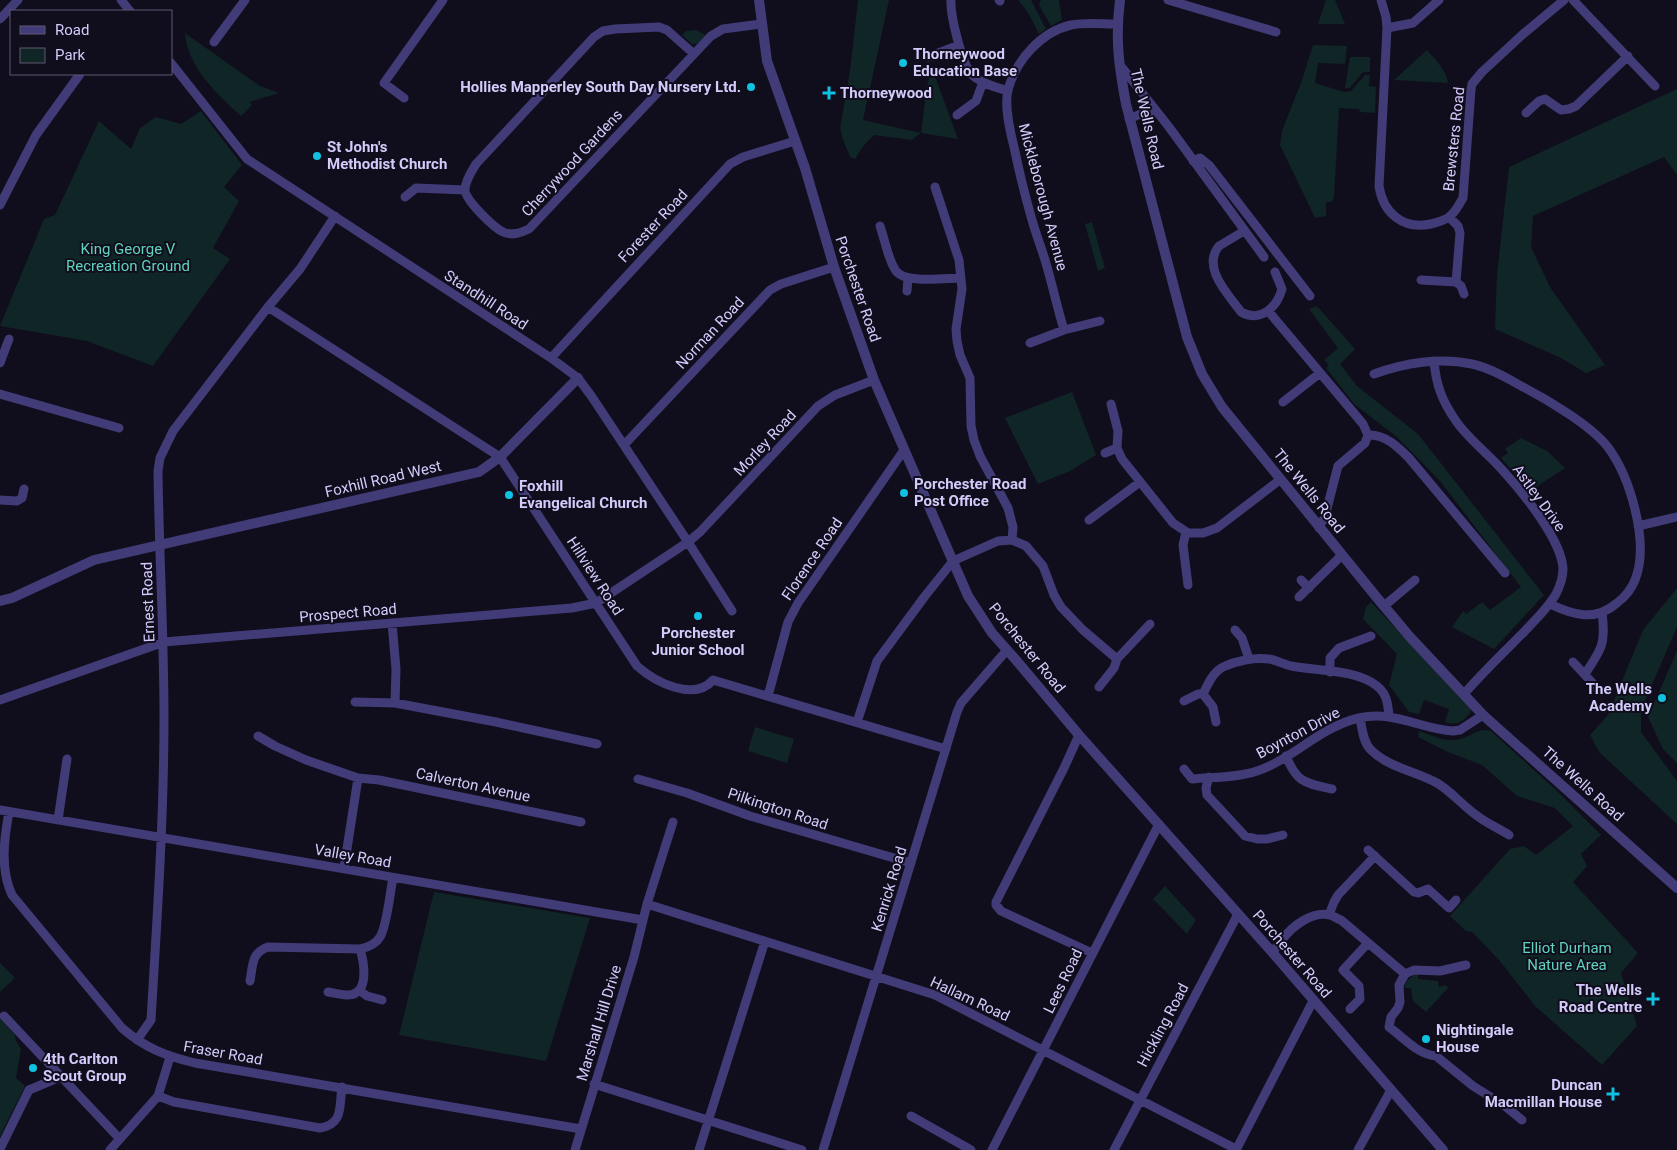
<svg xmlns="http://www.w3.org/2000/svg" width="1677" height="1150" font-family="Roboto,sans-serif">
  <rect width="100%" height="100%" fill="#100d1c"/>
  <path fill="#102525" d="M 858,0 L 889,0 L 863,120 L 921,133 L 927,86 L 932,68 L 958,139 L 921,133 L 912,140 L 874,135 L 864,145 L 855,159 L 850,157 L 843,140 L 840,128 L 850,71 Z
    M 1018,0 L 1031,0 L 1046,29 L 1039,34 L 1029,14 Z
    M 1041,0 L 1059,0 L 1062,20 L 1051,26 L 1039,5 Z
    M 1326,0 L 1335,0 L 1345,24 L 1318,24 Z
    M 696,30 L 706,35 L 697,44 L 692,44 L 682,35 L 686,31 Z
    M 185,33 L 260,86 L 279,93 L 249,102 L 252,105 L 241,116 C 218,95 187,67 185,33 Z
    M 1313,45 L 1347,46 L 1345,64 L 1318,63 L 1315,83 L 1344,92 L 1351,91 L 1365,75 L 1370,75 L 1369,86 L 1376,87 L 1375,113 L 1360,112 L 1359,109 L 1339,108 L 1334,198 L 1331,202 L 1326,202 L 1326,216 L 1315,218 L 1280,145 L 1282,131 L 1302,80 Z
    M 1427,50 C 1436,60 1446,70 1448,83 L 1394,80 Z
    M 1350,57 L 1370,57 L 1370,72 L 1363,72 L 1350,88 L 1345,88 Z
    M 1677,89 L 1677,175 L 1664,157 L 1533,216 L 1531,247 L 1550,287 L 1605,365 L 1586,373 L 1561,358 L 1495,329 L 1497,274 L 1509,167 Z
    M 201,111 L 242,165 L 224,187 L 239,201 L 213,248 L 230,259 L 153,366 L 87,341 L 0,326 L 44,219 L 55,215 L 99,121 L 131,149 L 140,128 L 156,117 L 181,124 Z
    M 1092,222 L 1105,268 L 1098,271 L 1085,224 Z
    M 1317,306 L 1355,349 L 1340,364 L 1357,386 L 1418,434 L 1544,595 L 1494,649 L 1452,627 L 1463,611 L 1466,614 L 1482,602 L 1490,610 L 1521,587 L 1440,481 L 1397,437 L 1354,404 L 1326,368 L 1329,365 L 1324,360 L 1338,348 L 1309,309 Z
    M 1072,392 L 1096,455 L 1070,471 L 1038,484 L 1005,418 Z
    M 1521,438 L 1547,451 L 1565,468 L 1530,491 L 1501,458 L 1508,453 L 1505,449 Z
    M 1677,588 L 1677,627 L 1641,710 L 1641,732 L 1677,781 L 1677,824 L 1599,752 L 1590,735 L 1608,715 L 1643,630 Z
    M 1371,602 L 1470,708 L 1471,712 C 1463,722 1457,726 1445,722 L 1449,709 L 1424,700 L 1419,714 L 1409,712 L 1389,685 L 1397,654 L 1363,619 L 1366,607 Z
    M 1677,651 L 1677,763 L 1663,749 L 1648,717 Z
    M 755,727 L 794,739 L 787,763 L 748,751 Z
    M 1482,730 L 1491,731 L 1557,791 L 1601,835 L 1581,854 L 1587,866 L 1573,882 L 1638,953 L 1621,973 L 1637,1026 L 1602,1065 L 1535,1006 L 1499,960 L 1472,932 L 1466,931 L 1450,916 L 1510,849 L 1524,846 L 1536,855 L 1573,826 L 1555,808 L 1517,796 L 1482,765 L 1448,752 L 1418,737 L 1419,731 C 1434,736 1447,744 1463,738 C 1469,736 1475,732 1482,730 Z
    M 1165,886 L 1196,920 L 1187,934 L 1153,899 Z
    M 434,892 L 590,918 L 546,1061 L 399,1035 Z
    M 0,963 L 15,978 L 0,992 Z
    M 1415,974 L 1418,975 L 1418,979 L 1438,981 L 1439,987 L 1446,985 L 1448,988 L 1426,1012 L 1413,1001 L 1411,988 L 1404,988 L 1407,981 Z
    M 0,1018 L 15,1035 L 16,1041 L 21,1049 L 16,1078 L 25,1086 L 0,1136 Z"/>
  <g fill="none" stroke-linecap="round" stroke-linejoin="round">
    <path stroke="#413b77" stroke-width="9" d="M 121,0 L 130,11
      M 951,0 C 950,15 962,64 972,75 C 982,84 996,87 1008,91
      M 999,0 L 1000,1
      M 1168,0 L 1276,32
      M 1381,0 L 1386,17 L 1387,28 L 1379,186 C 1383,213 1403,230 1431,224 C 1437,222 1444,221 1449,217 C 1456,212 1459,204 1463,198 L 1471,90 L 1472,84 L 1482,72 L 1522,35 L 1564,0
      M 1573,0 L 1655,86
      M 0,19 L 18,0
      M 1387,28 L 1413,23 L 1439,0
      M 214,42 L 245,0
      M 694,54 L 667,30 L 659,27 L 615,29 L 603,31 L 594,37 L 476,164 C 472,171 466,179 465,189 C 464,199 493,227 503,232 C 512,236 520,233 529,229 L 711,36 L 723,29 L 761,24
      M 928,57 L 959,45
      M 171,63 L 247,159 L 551,358 L 578,378 L 592,397 L 688,542 L 732,611
      M 1120,65 L 1169,127 L 1264,257
      M 404,98 L 384,83 L 443,0
      M 1526,113 L 1539,101 L 1545,99 L 1561,110 L 1569,109 L 1576,106 L 1628,56
      M 957,115 L 976,101 L 983,82
      M 1129,119 L 1145,112 L 1157,113
      M 1193,161 L 1200,158 L 1209,165 L 1310,296
      M 935,187 L 959,260 L 962,289 L 956,329 L 957,341 L 960,355 L 970,378 L 971,426 L 974,440 L 980,456 L 1008,508 L 1013,527 L 1012,540
      M 405,197 L 416,188 L 465,190
      M 0,205 L 36,135 L 80,74
      M 880,226 C 885,240 888,260 896,271 C 906,284 946,278 961,278
      M 1244,231 L 1219,246 C 1201,268 1229,295 1241,312 C 1261,323 1277,307 1282,289 L 1275,272
      M 1421,280 L 1456,282 L 1460,233 L 1458,226 L 1449,217
      M 1456,282 L 1461,286 L 1464,294
      M 907,291 L 908,278
      M 268,307 L 500,457 L 637,666 C 655,682 694,702 713,680 L 946,749
      M 1269,312 L 1363,424 L 1368,435
      M 1064,330 C 1057,307 1052,283 1045,260 C 1041,247 1036,234 1032,220 C 1025,196 1019,171 1014,147 C 1010,131 1004,106 1008,90 C 1016,60 1041,32 1071,25 C 1086,22 1102,24 1117,24
      M 1030,343 L 1064,330 L 1100,321
      M 551,358 L 730,164 L 743,157 L 795,141
      M 1434,361 C 1436,385 1442,401 1456,421 C 1469,440 1490,455 1505,473 C 1524,494 1562,541 1563,569 C 1563,578 1560,586 1556,594 C 1548,608 1535,620 1524,632 C 1504,652 1483,672 1464,694
      M 0,363 L 9,339
      M 1374,374 C 1404,363 1440,357 1472,364 C 1490,368 1507,378 1523,387 C 1548,400 1590,425 1607,446 C 1630,476 1650,543 1635,580 C 1631,590 1625,597 1617,603 C 1595,622 1573,615 1550,604
      M 0,394 L 119,428
      M 1283,402 L 1320,373
      M 1111,404 L 1118,431 L 1117,448 L 1122,459 L 1173,523 L 1188,533 L 1203,533 L 1217,528 L 1281,479
      M 1368,435 C 1385,434 1398,447 1409,458 L 1505,573
      M 624,445 L 770,290 L 781,284 L 834,267
      M 1105,453 L 1117,448
      M 0,500 L 17,501 L 22,498 L 24,489
      M 1089,520 L 1140,482
      M 1638,526 L 1677,517
      M 1319,528 L 1322,521 L 1324,520 L 1338,466 L 1365,443 L 1368,435
      M 1186,532 L 1183,545 L 1188,585
      M 1301,580 L 1309,588
      M 1299,597 L 1342,555
      M 1384,606 L 1415,580
      M 392,623 L 396,669 L 395,703
      M 1235,630 L 1242,638 L 1249,659
      M 1573,662 L 1598,689
      M 1330,672 L 1330,658 L 1339,648 L 1371,636
      M 1585,674 C 1602,649 1606,643 1602,612
      M 1099,687 L 1114,668 L 1117,659
      M 1203,694 L 1213,707 L 1216,722
      M 768,696 L 788,622 L 798,603 L 904,450
      M 0,700 L 164,642 L 572,608 L 596,603 L 688,542 L 700,532 L 818,406 L 835,395 L 874,380
      M 1184,701 L 1198,694 L 1203,694 C 1208,684 1213,672 1223,667 C 1236,661 1254,657 1269,659 C 1276,660 1283,664 1291,666 C 1316,671 1356,669 1377,686 C 1387,694 1388,704 1389,717
      M 355,702 L 395,703 L 496,722 L 597,744
      M 1360,718 C 1362,728 1363,743 1371,750 C 1389,768 1416,771 1437,783 C 1452,792 1462,805 1476,815 C 1486,823 1498,828 1509,835
      M 857,722 L 877,661 L 925,596 L 953,561 L 998,541 L 1012,540 L 1026,546 L 1043,566 L 1054,595 L 1061,607 L 1083,630 L 1117,659 L 1150,624
      M 1079,735 L 1064,768 L 996,902 L 996,905 L 1001,911 L 1092,953
      M 258,736 L 275,746 L 306,760 L 358,778 L 379,780 L 471,799 L 581,822
      M 1286,756 C 1297,783 1305,783 1332,789
      M 1184,769 L 1192,779 C 1213,777 1236,778 1257,771 C 1293,759 1320,727 1359,718 C 1394,710 1420,729 1453,731 L 1460,730 L 1483,715
      M 1209,777 L 1206,788 L 1207,795 L 1245,836 L 1257,839 L 1267,839 L 1283,835
      M 638,779 L 687,793 L 750,816 L 911,863
      M 0,810 L 643,920
      M 9,812 C 4,839 0,869 12,895 L 122,1028 C 145,1048 166,1056 195,1063 L 581,1129
      M 58,820 L 67,759
      M 1368,850 L 1414,892 L 1418,893 L 1428,889 L 1449,908 L 1456,900
      M 344,868 L 358,778
      M 647,904 L 935,995 L 1236,1149
      M 1329,915 L 1334,902 L 1338,895 L 1375,856
      M 1272,952 C 1277,948 1278,944 1282,940 C 1292,926 1312,911 1330,915 C 1334,916 1337,919 1341,920 L 1405,974
      M 1466,965 L 1440,971 L 1414,970 L 1405,974 L 1399,985 L 1400,1002 L 1398,1008 L 1391,1017 L 1389,1027 C 1403,1037 1418,1055 1436,1056 L 1473,1086 L 1505,1106 L 1522,1120
      M 250,981 C 253,965 251,953 268,947 L 360,949 C 369,947 376,944 380,937 C 387,926 390,892 393,878
      M 359,990 L 367,996 L 382,1000
      M 328,992 C 335,993 342,995 348,995 C 370,995 364,962 360,949
      M 1350,1009 L 1360,999 L 1359,986 L 1343,970 L 1368,943
      M 4,1016 L 119,1138
      M 137,1040 L 151,1020 C 157,919 164,818 164,717 C 164,635 159,553 158,471 L 160,458 L 173,431 L 268,307 L 300,269 L 335,216
      M 594,1084 L 802,1150
      M 158,1096 L 174,1102 L 320,1128 C 344,1124 339,1106 342,1087
      M 911,1116 L 971,1150
      M 0,1149 L 29,1090 L 60,1077
      M 110,1150 L 158,1096 L 170,1057
      M 575,1150 L 634,957 L 647,904 L 673,822
      M 699,1150 L 765,941
      M 823,1150 L 957,712 L 961,703 L 1007,650
      M 992,1150 L 1159,824
      M 1114,1150 L 1238,914
      M 1236,1150 L 1313,1001
      M 1358,1150 L 1391,1090"/>
    <path stroke="#413b77" stroke-width="10" d="M 759,0 L 767,61 L 805,168 L 834,267 L 874,380 L 968,596 L 992,633 L 1016,660 L 1079,735 L 1272,952 L 1443,1150
      M 1120,0 C 1115,39 1119,67 1126,104 L 1187,337 L 1202,374 L 1222,407 L 1378,599 L 1410,637 L 1483,715 L 1677,888
      M 0,601 L 12,598 L 94,560 L 479,472 L 500,457 L 578,378"/>
  </g>
  <g fill="#11c1e1" stroke="#100d1c" stroke-width="2">
    <circle cx="903" cy="63" r="5"/>
    <circle cx="751" cy="87" r="5"/>
    <path d="M826.5 85.5h5v5h5v5h-5v5h-5v-5h-5v-5h5z"/>
    <circle cx="317" cy="156" r="5"/>
    <circle cx="904" cy="493" r="5"/>
    <circle cx="509" cy="495" r="5"/>
    <circle cx="698" cy="616" r="5"/>
    <circle cx="1662" cy="698" r="5"/>
    <path d="M1650.5 991.5h5v5h5v5h-5v5h-5v-5h-5v-5h5z"/>
    <circle cx="1426" cy="1039" r="5"/>
    <circle cx="33" cy="1068" r="5"/>
    <path d="M1610.5 1086.5h5v5h5v5h-5v5h-5v-5h-5v-5h5z"/>
  </g>
  <g text-anchor="middle" dominant-baseline="central" stroke-width="4" stroke-linejoin="round" paint-order="stroke">
    <g font-size="15" font-weight="bold" fill="#d4cbfb" stroke="#100d1c" text-anchor="start">
      <text x="913" y="54">Thorneywood<tspan x="913" dy="17">Education Base</tspan></text>
      <text x="741" y="87" text-anchor="end">Hollies Mapperley South Day Nursery Ltd.</text>
      <text x="840" y="93">Thorneywood</text>
      <text x="327" y="147">St John's<tspan x="327" dy="17">Methodist Church</tspan></text>
      <text x="914" y="484">Porchester Road<tspan x="914" dy="17">Post Office</tspan></text>
      <text x="519" y="486">Foxhill<tspan x="519" dy="17">Evangelical Church</tspan></text>
      <text x="698" y="633" text-anchor="middle">Porchester<tspan x="698" dy="17">Junior School</tspan></text>
      <text x="1652" y="689" text-anchor="end">The Wells<tspan x="1652" dy="17">Academy</tspan></text>
      <text x="1642" y="990" text-anchor="end">The Wells<tspan x="1642" dy="17">Road Centre</tspan></text>
      <text x="1436" y="1030">Nightingale<tspan x="1436" dy="17">House</tspan></text>
      <text x="43" y="1059">4th Carlton<tspan x="43" dy="17">Scout Group</tspan></text>
      <text x="1602" y="1085" text-anchor="end">Duncan<tspan x="1602" dy="17">Macmillan House</tspan></text>
    </g>
    <g font-size="15" fill="#d4cbfb" stroke="#100d1c">
      <text transform="translate(1147 119) rotate(77)">The Wells Road</text>
      <text transform="translate(1454 139) rotate(-84)">Brewsters Road</text>
      <text transform="translate(572 163) rotate(-47)">Cherrywood Gardens</text>
      <text transform="translate(1043 197) rotate(75)">Mickleborough Avenue</text>
      <text transform="translate(653 226) rotate(-47)">Forester Road</text>
      <text transform="translate(858 289) rotate(71)">Porchester Road</text>
      <text transform="translate(486 300) rotate(33)">Standhill Road</text>
      <text transform="translate(710 333) rotate(-47)">Norman Road</text>
      <text transform="translate(765 443) rotate(-47)">Morley Road</text>
      <text transform="translate(383 479) rotate(-13)">Foxhill Road West</text>
      <text transform="translate(1309 491) rotate(51)">The Wells Road</text>
      <text transform="translate(1539 498) rotate(54)">Astley Drive</text>
      <text transform="translate(812 559) rotate(-56)">Florence Road</text>
      <text transform="translate(595 576) rotate(57)">Hillview Road</text>
      <text transform="translate(148 602) rotate(-92)">Ernest Road</text>
      <text transform="translate(348 613) rotate(-5)">Prospect Road</text>
      <text transform="translate(1027 648) rotate(51)">Porchester Road</text>
      <text transform="translate(1298 733) rotate(-28)">Boynton Drive</text>
      <text transform="translate(1583 784) rotate(42)">The Wells Road</text>
      <text transform="translate(473 785) rotate(12)">Calverton Avenue</text>
      <text transform="translate(778 809) rotate(18)">Pilkington Road</text>
      <text transform="translate(353 856) rotate(10)">Valley Road</text>
      <text transform="translate(889 889) rotate(-73)">Kenrick Road</text>
      <text transform="translate(1292 954) rotate(49)">Porchester Road</text>
      <text transform="translate(1063 981) rotate(-64)">Lees Road</text>
      <text transform="translate(970 999) rotate(25)">Hallam Road</text>
      <text transform="translate(599 1023) rotate(-73)">Marshall Hill Drive</text>
      <text transform="translate(1163 1025) rotate(-62)">Hickling Road</text>
      <text transform="translate(223 1053) rotate(10)">Fraser Road</text>
    </g>
    <g font-size="15" fill="#5ed4bd" stroke="#100d1c">
      <text x="128" y="249">King George V<tspan x="128" dy="17">Recreation Ground</tspan></text>
      <text x="1567" y="948">Elliot Durham<tspan x="1567" dy="17">Nature Area</tspan></text>
    </g>
  </g>
  <rect x="10" y="10" width="162" height="65" fill="#100d1c" stroke="#5e5975"/>
  <rect x="20" y="26" width="25" height="8" fill="#413b77" stroke="#5e5975"/>
  <text x="55" y="35" font-size="15" fill="#d4cbfb">Road</text>
  <rect x="20" y="48" width="25" height="15" fill="#102525" stroke="#5e5975"/>
  <text x="55" y="60" font-size="15" fill="#d4cbfb">Park</text>
</svg>
